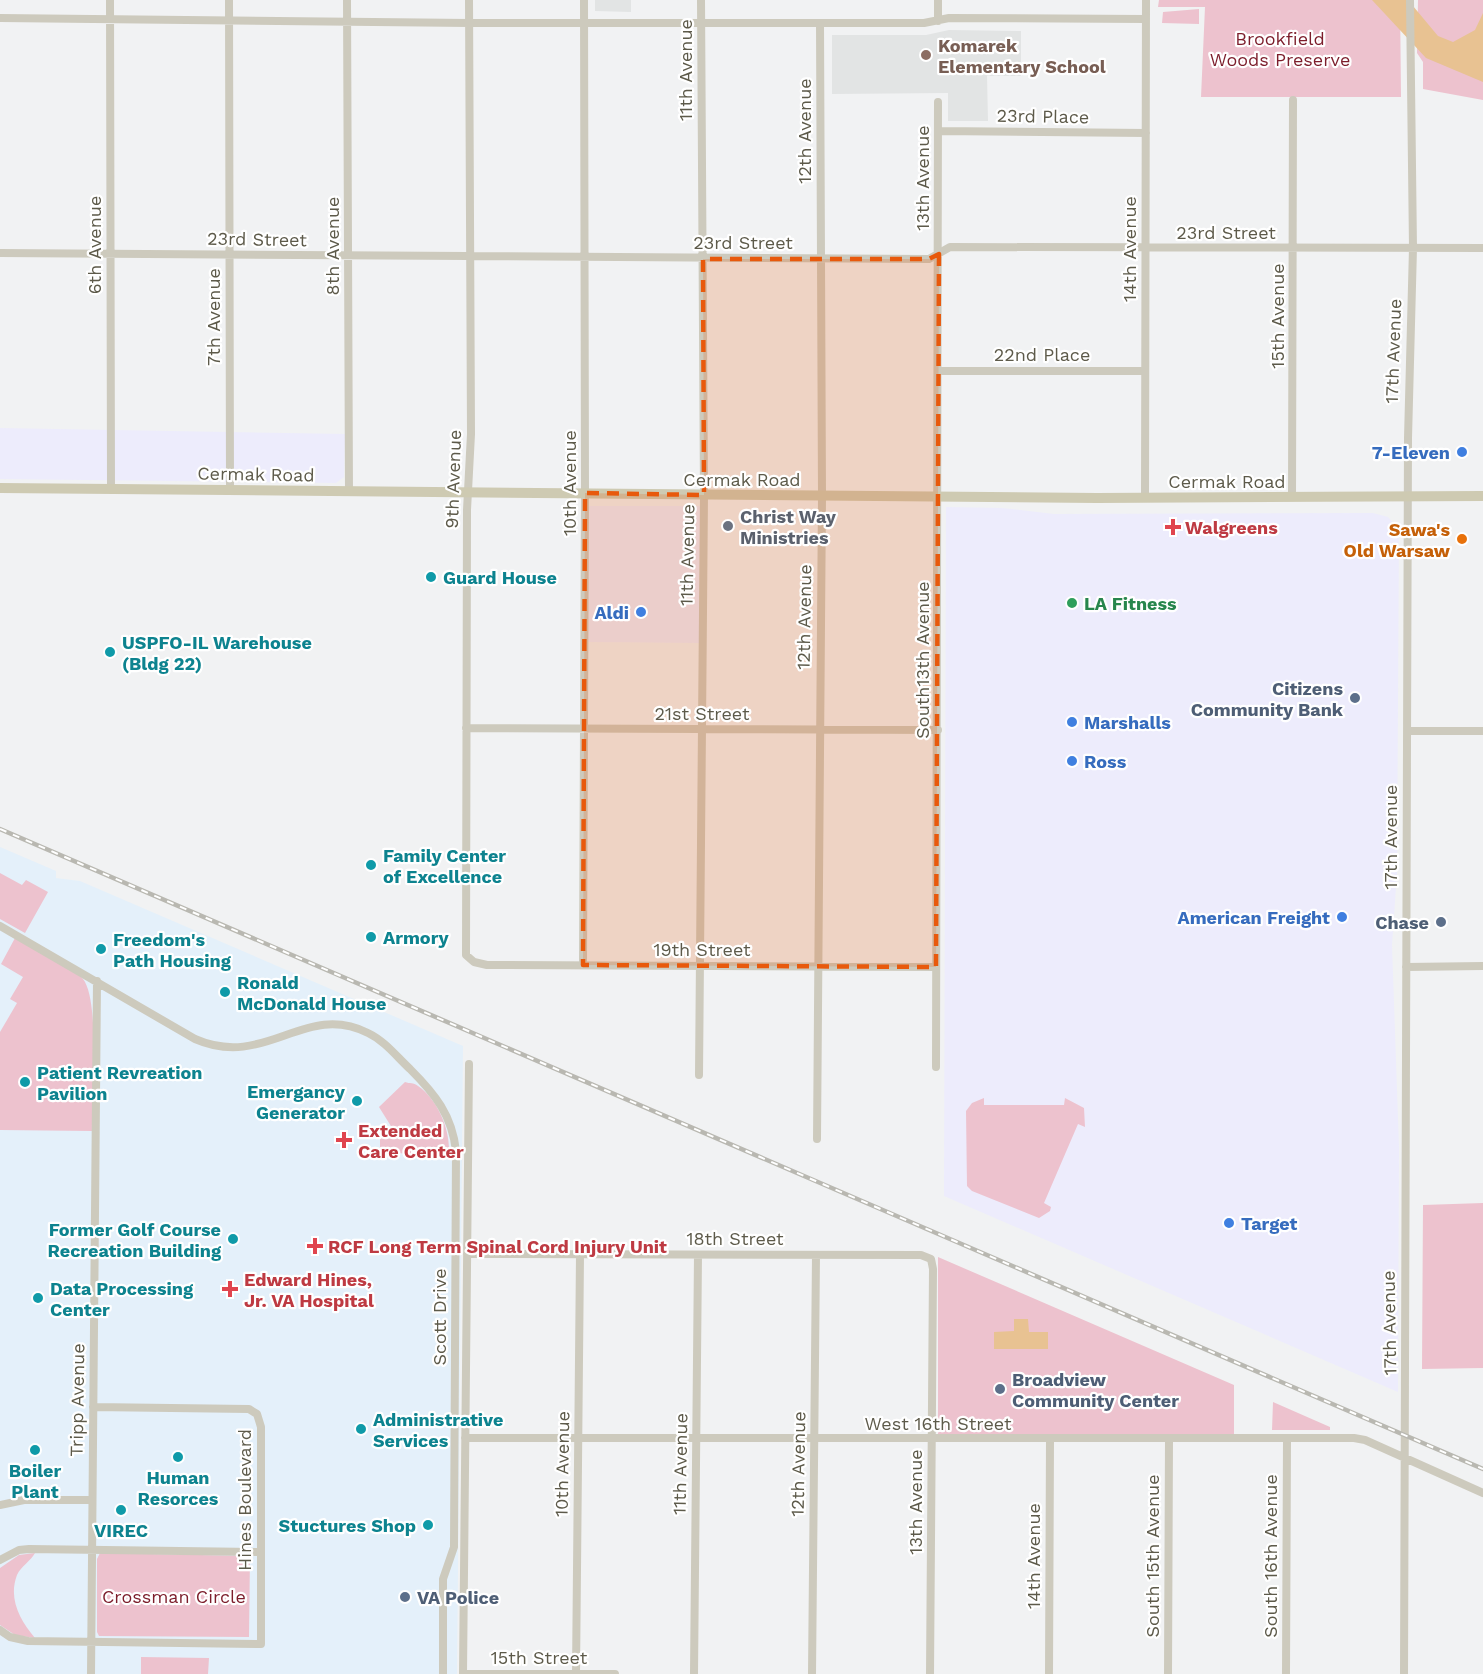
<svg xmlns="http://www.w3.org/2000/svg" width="1483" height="1674" font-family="'Work Sans',sans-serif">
  <rect width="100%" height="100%" fill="#f1f2f3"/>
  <path fill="#edecfc" d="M 0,428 L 345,434 L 344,477 L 336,483 L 0,479 Z
    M 589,506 L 700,506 L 700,643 L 586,642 Z
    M 946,507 L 1002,508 L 1054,514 L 1373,513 L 1388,517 L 1399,530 L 1397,873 L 1392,945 L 1399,1147 L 1398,1392 L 944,1196 Z"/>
  <path fill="#e2e4e4" d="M 595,0 L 631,0 L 631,12 L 595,11 Z
    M 949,30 L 1021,31 L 1021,76 L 987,76 L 988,121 L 948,121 L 948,93 L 832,94 L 832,35 L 926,35 Z"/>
  <path fill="#e4f0fa" d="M 0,847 L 56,871 L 56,878 L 80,881 L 463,1046 L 457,1674 L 0,1674 Z"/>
  <path fill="#edc2ce" d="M 1159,0 L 1400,0 L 1401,97 L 1201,97 L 1205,7 L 1158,7 Z
    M 1418,0 L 1483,0 L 1483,100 L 1423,89 L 1423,62 L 1417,53 Z
    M 1199,9 L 1199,24 L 1162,23 L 1163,12 Z
    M 0,873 L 22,885 L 26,880 L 48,892 L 25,933 L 0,919 Z
    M 15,938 C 34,949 69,963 83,979 C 100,1000 92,1100 92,1131 L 0,1130 L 0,1032 L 17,1003 L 10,999 L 23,977 L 1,964 Z
    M 405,1082 C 410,1084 413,1082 418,1086 C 437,1099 449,1127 449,1149 L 443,1155 L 393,1153 L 380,1156 L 380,1134 L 392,1134 L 394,1131 L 379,1107 Z
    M 984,1098 L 984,1105 L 1064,1105 L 1065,1098 L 1084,1108 L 1085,1127 L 1078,1124 L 1044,1203 L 1051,1207 L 1050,1211 L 1039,1218 L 972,1191 L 967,1186 L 966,1111 L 972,1103 Z
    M 1483,1203 L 1483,1368 L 1422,1369 L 1423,1205 Z
    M 938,1257 L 1234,1385 L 1234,1435 L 938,1434 Z
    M 1273,1402 L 1330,1427 L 1330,1430 L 1272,1430 Z
    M 35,1553 C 31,1561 21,1566 17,1575 C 8,1599 20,1620 35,1638 L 15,1635 L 0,1625 L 0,1568 L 19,1555 Z
    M 100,1553 L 250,1556 L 249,1637 L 99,1636 L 97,1632 L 97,1559 Z
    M 141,1657 L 209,1658 L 208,1674 L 141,1674 Z"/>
  <path fill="#e8c292" d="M 1372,0 L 1408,0 L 1438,36 L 1453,42 L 1475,30 L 1483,13 L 1483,82 L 1426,58 Z
    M 1014,1319 L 1028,1319 L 1029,1332 L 1048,1332 L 1048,1349 L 994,1349 L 994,1332 L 1014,1331 Z"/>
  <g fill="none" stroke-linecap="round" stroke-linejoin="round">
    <path stroke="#cdcabd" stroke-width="8" d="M 110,0 L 111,489
      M 229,0 L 230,490
      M 347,0 L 349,492
      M 469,0 L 471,434 L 467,510 L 466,955 L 474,962 L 487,965 L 936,967
      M 0,18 L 469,23 L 924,23 L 949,18 L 1145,19
      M 938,21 L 938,0
      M 939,131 L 1146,133
      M 0,253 L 929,259 L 950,247 L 1483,248
      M 939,371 L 1145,371
      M 1292,497 L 1293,100
      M 1145,498 L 1146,0
      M 466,728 L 938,730
      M 1407,731 L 1483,731
      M 0,926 L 195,1039 C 266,1070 304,1001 368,1033 C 385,1041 397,1057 410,1069 C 435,1094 452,1115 456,1151 L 454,1547 L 443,1579 L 443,1674
      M 583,965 L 585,493 L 584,0
      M 1406,967 L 1483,966
      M 469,1064 L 463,1674 L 615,1674
      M 936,1067 L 938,102
      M 699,1075 L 704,495 L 701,0
      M 817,1139 L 822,496 L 820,23
      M 467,1254 L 921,1255 L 931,1259 L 933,1269 L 930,1674
      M 465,1438 L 1354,1438 L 1365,1440 L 1483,1493
      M 0,1505 L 24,1500 L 92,1500
      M 0,1560 L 19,1550 L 29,1549 L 261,1552
      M 0,1630 L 10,1637 L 28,1641 L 261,1644 L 261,1427 L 257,1414 L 249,1409 L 93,1407
      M 91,1674 L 97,981
      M 576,1674 L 580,1255
      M 694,1674 L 698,1255
      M 812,1674 L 816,1255
      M 1049,1674 L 1050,1439
      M 1168,1674 L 1169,1439
      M 1286,1674 L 1287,1438
      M 1404,1674 L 1408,438 L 1413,248 L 1410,0"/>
    <path stroke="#cecab2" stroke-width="10" d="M 0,488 L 1097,498 L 1483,496"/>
    <g stroke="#b9b8b1" stroke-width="4.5">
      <path id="rail" d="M 0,829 L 1483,1469"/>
    </g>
    <use href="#rail" stroke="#fff" stroke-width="2" stroke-dasharray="7" stroke-linecap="butt"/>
  </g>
  <path fill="#e8590c" fill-opacity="0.2" stroke="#e8590c" stroke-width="4.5" stroke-dasharray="12 8" stroke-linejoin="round" d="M 939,254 L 936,967 L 583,965 L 585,493 L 704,495 L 703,259 L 929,259 Z"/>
  <circle fill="#8d6e63" stroke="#fff" stroke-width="2" cx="926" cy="55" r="6"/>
  <g fill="#3f7fe0" stroke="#fff" stroke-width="2">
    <circle cx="1462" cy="452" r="6"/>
    <circle cx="641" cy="612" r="6"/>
    <circle cx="1072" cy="722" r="6"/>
    <circle cx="1072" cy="761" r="6"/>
    <circle cx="1342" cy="917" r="6"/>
    <circle cx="1229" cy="1223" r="6"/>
  </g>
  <circle fill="#6b7280" stroke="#fff" stroke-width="2" cx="728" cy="526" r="6"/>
  <g fill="#e0444e" stroke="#fff" stroke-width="2">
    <path d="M1170 518h6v6h6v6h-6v6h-6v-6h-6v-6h6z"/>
    <path d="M341 1131h6v6h6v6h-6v6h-6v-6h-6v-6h6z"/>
    <path d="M312 1237h6v6h6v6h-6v6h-6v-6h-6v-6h6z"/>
    <path d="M227 1280h6v6h6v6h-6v6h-6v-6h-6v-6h6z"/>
  </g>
  <circle fill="#e8710a" stroke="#fff" stroke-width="2" cx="1462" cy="539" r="6"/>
  <g fill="#0f9aa8" stroke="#fff" stroke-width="2">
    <circle cx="431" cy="577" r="6"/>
    <circle cx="110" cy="652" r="6"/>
    <circle cx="371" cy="865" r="6"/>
    <circle cx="371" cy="937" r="6"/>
    <circle cx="101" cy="949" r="6"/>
    <circle cx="225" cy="992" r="6"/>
    <circle cx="25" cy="1082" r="6"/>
    <circle cx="357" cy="1101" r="6"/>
    <circle cx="233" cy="1239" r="6"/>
    <circle cx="38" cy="1298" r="6"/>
    <circle cx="361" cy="1429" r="6"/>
    <circle cx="35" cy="1450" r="6"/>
    <circle cx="178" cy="1457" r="6"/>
    <circle cx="121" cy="1510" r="6"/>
    <circle cx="428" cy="1525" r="6"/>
  </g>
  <circle fill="#2e9e5b" stroke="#fff" stroke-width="2" cx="1072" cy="603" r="6"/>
  <g fill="#5c6f8a" stroke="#fff" stroke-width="2">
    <circle cx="1355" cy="698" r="6"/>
    <circle cx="1441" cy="922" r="6"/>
    <circle cx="1000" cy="1389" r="6"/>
    <circle cx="405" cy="1597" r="6"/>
  </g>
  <g text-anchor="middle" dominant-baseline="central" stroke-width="4.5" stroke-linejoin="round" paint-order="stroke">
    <g font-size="18" fill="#7c1d2b" stroke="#fff">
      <text x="1280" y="38">Brookfield<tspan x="1280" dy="21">Woods Preserve</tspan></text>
      <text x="174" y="1596">Crossman Circle</text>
    </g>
    <g font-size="18" font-weight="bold" fill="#785e54" stroke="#fff" text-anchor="start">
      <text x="938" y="45">Komarek<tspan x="938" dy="21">Elementary School</tspan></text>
    </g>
    <g font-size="18" fill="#5d5a4a" stroke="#fff">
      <text transform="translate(685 70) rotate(-90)">11th Avenue</text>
      <text transform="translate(1043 116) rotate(1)">23rd Place</text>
      <text transform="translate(804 131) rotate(-90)">12th Avenue</text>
      <text transform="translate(922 178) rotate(-90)">13th Avenue</text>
      <text x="1226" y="232">23rd Street</text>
      <text transform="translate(257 239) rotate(1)">23rd Street</text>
      <text x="743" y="242">23rd Street</text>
      <text transform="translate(94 245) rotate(-90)">6th Avenue</text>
      <text transform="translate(332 246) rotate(-90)">8th Avenue</text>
      <text transform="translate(1129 249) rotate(-90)">14th Avenue</text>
      <text transform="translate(1277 316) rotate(-90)">15th Avenue</text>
      <text transform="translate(213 317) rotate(-90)">7th Avenue</text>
      <text transform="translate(1393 351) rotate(-88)">17th Avenue</text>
      <text x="1042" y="354">22nd Place</text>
      <text transform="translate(256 474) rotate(1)">Cermak Road</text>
      <text transform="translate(453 479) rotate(-88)">9th Avenue</text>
      <text x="742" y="479">Cermak Road</text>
      <text x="1227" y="481">Cermak Road</text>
      <text transform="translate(569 483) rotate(-90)">10th Avenue</text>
      <text transform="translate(687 555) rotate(-89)">11th Avenue</text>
      <text transform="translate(804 617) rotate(-89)">12th Avenue</text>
      <text transform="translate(922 660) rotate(-90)">South13th Avenue</text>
      <text x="702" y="713">21st Street</text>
      <text transform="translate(1390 837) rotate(-90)">17th Avenue</text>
      <text x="702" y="949">19th Street</text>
      <text x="735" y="1238">18th Street</text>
      <text transform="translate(439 1317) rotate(-90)">Scott Drive</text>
      <text transform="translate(1389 1323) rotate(-91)">17th Avenue</text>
      <text transform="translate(77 1400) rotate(-89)">Tripp Avenue</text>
      <text x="938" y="1423">West 16th Street</text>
      <text transform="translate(562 1464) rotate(-89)">10th Avenue</text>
      <text transform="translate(680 1464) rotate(-89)">11th Avenue</text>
      <text transform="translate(798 1464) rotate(-89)">12th Avenue</text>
      <text transform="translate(244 1500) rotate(-90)">Hines Boulevard</text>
      <text transform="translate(915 1502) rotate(-90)">13th Avenue</text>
      <text transform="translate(1033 1556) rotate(-90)">14th Avenue</text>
      <text transform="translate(1152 1556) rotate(-90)">South 15th Avenue</text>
      <text transform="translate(1270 1556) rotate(-90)">South 16th Avenue</text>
      <text x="539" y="1657">15th Street</text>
    </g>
    <g font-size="18" font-weight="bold" fill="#366cbe" stroke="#fff" text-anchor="end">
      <text x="1450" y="452">7-Eleven</text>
      <text x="629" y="612">Aldi</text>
      <text x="1084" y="722" text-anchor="start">Marshalls</text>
      <text x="1084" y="761" text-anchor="start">Ross</text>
      <text x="1330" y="917">American Freight</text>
      <text x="1241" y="1223" text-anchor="start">Target</text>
    </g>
    <g font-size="18" font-weight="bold" fill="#5b616d" stroke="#fff" text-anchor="start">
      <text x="740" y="516">Christ Way<tspan x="740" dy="21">Ministries</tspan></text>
    </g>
    <g font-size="18" font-weight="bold" fill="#be3a42" stroke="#fff" text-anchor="start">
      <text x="1185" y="527">Walgreens</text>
      <text x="358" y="1130">Extended<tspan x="358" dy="21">Care Center</tspan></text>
      <text x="328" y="1246">RCF Long Term Spinal Cord Injury Unit</text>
      <text x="244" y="1279">Edward Hines,<tspan x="244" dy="21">Jr. VA Hospital</tspan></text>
    </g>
    <g font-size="18" font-weight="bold" fill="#c56008" stroke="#fff" text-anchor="end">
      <text x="1450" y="529">Sawa's<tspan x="1450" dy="21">Old Warsaw</tspan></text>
    </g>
    <g font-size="18" font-weight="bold" fill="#0d838f" stroke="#fff" text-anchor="start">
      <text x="443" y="577">Guard House</text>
      <text x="122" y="642">USPFO-IL Warehouse<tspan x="122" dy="21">(Bldg 22)</tspan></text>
      <text x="383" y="855">Family Center<tspan x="383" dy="21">of Excellence</tspan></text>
      <text x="383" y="937">Armory</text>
      <text x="113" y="939">Freedom's<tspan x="113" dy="21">Path Housing</tspan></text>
      <text x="237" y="982">Ronald<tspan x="237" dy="21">McDonald House</tspan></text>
      <text x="37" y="1072">Patient Revreation<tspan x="37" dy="21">Pavilion</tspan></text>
      <text x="345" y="1091" text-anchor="end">Emergancy<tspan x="345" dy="21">Generator</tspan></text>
      <text x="221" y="1229" text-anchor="end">Former Golf Course<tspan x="221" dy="21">Recreation Building</tspan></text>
      <text x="50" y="1288">Data Processing<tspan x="50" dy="21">Center</tspan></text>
      <text x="373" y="1419">Administrative<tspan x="373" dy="21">Services</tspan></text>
      <text x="35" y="1470" text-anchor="middle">Boiler<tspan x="35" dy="21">Plant</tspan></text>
      <text x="178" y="1477" text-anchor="middle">Human<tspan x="178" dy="21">Resorces</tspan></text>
      <text x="416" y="1525" text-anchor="end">Stuctures Shop</text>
      <text x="121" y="1530" text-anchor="middle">VIREC</text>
    </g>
    <g font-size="18" font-weight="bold" fill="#27864d" stroke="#fff" text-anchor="start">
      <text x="1084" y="603">LA Fitness</text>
    </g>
    <g font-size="18" font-weight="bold" fill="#4e5e75" stroke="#fff" text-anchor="end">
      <text x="1343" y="688">Citizens<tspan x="1343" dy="21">Community Bank</tspan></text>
      <text x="1429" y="922">Chase</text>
      <text x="1012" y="1379" text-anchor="start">Broadview<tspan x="1012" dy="21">Community Center</tspan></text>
      <text x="417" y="1597" text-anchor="start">VA Police</text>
    </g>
  </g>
</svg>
